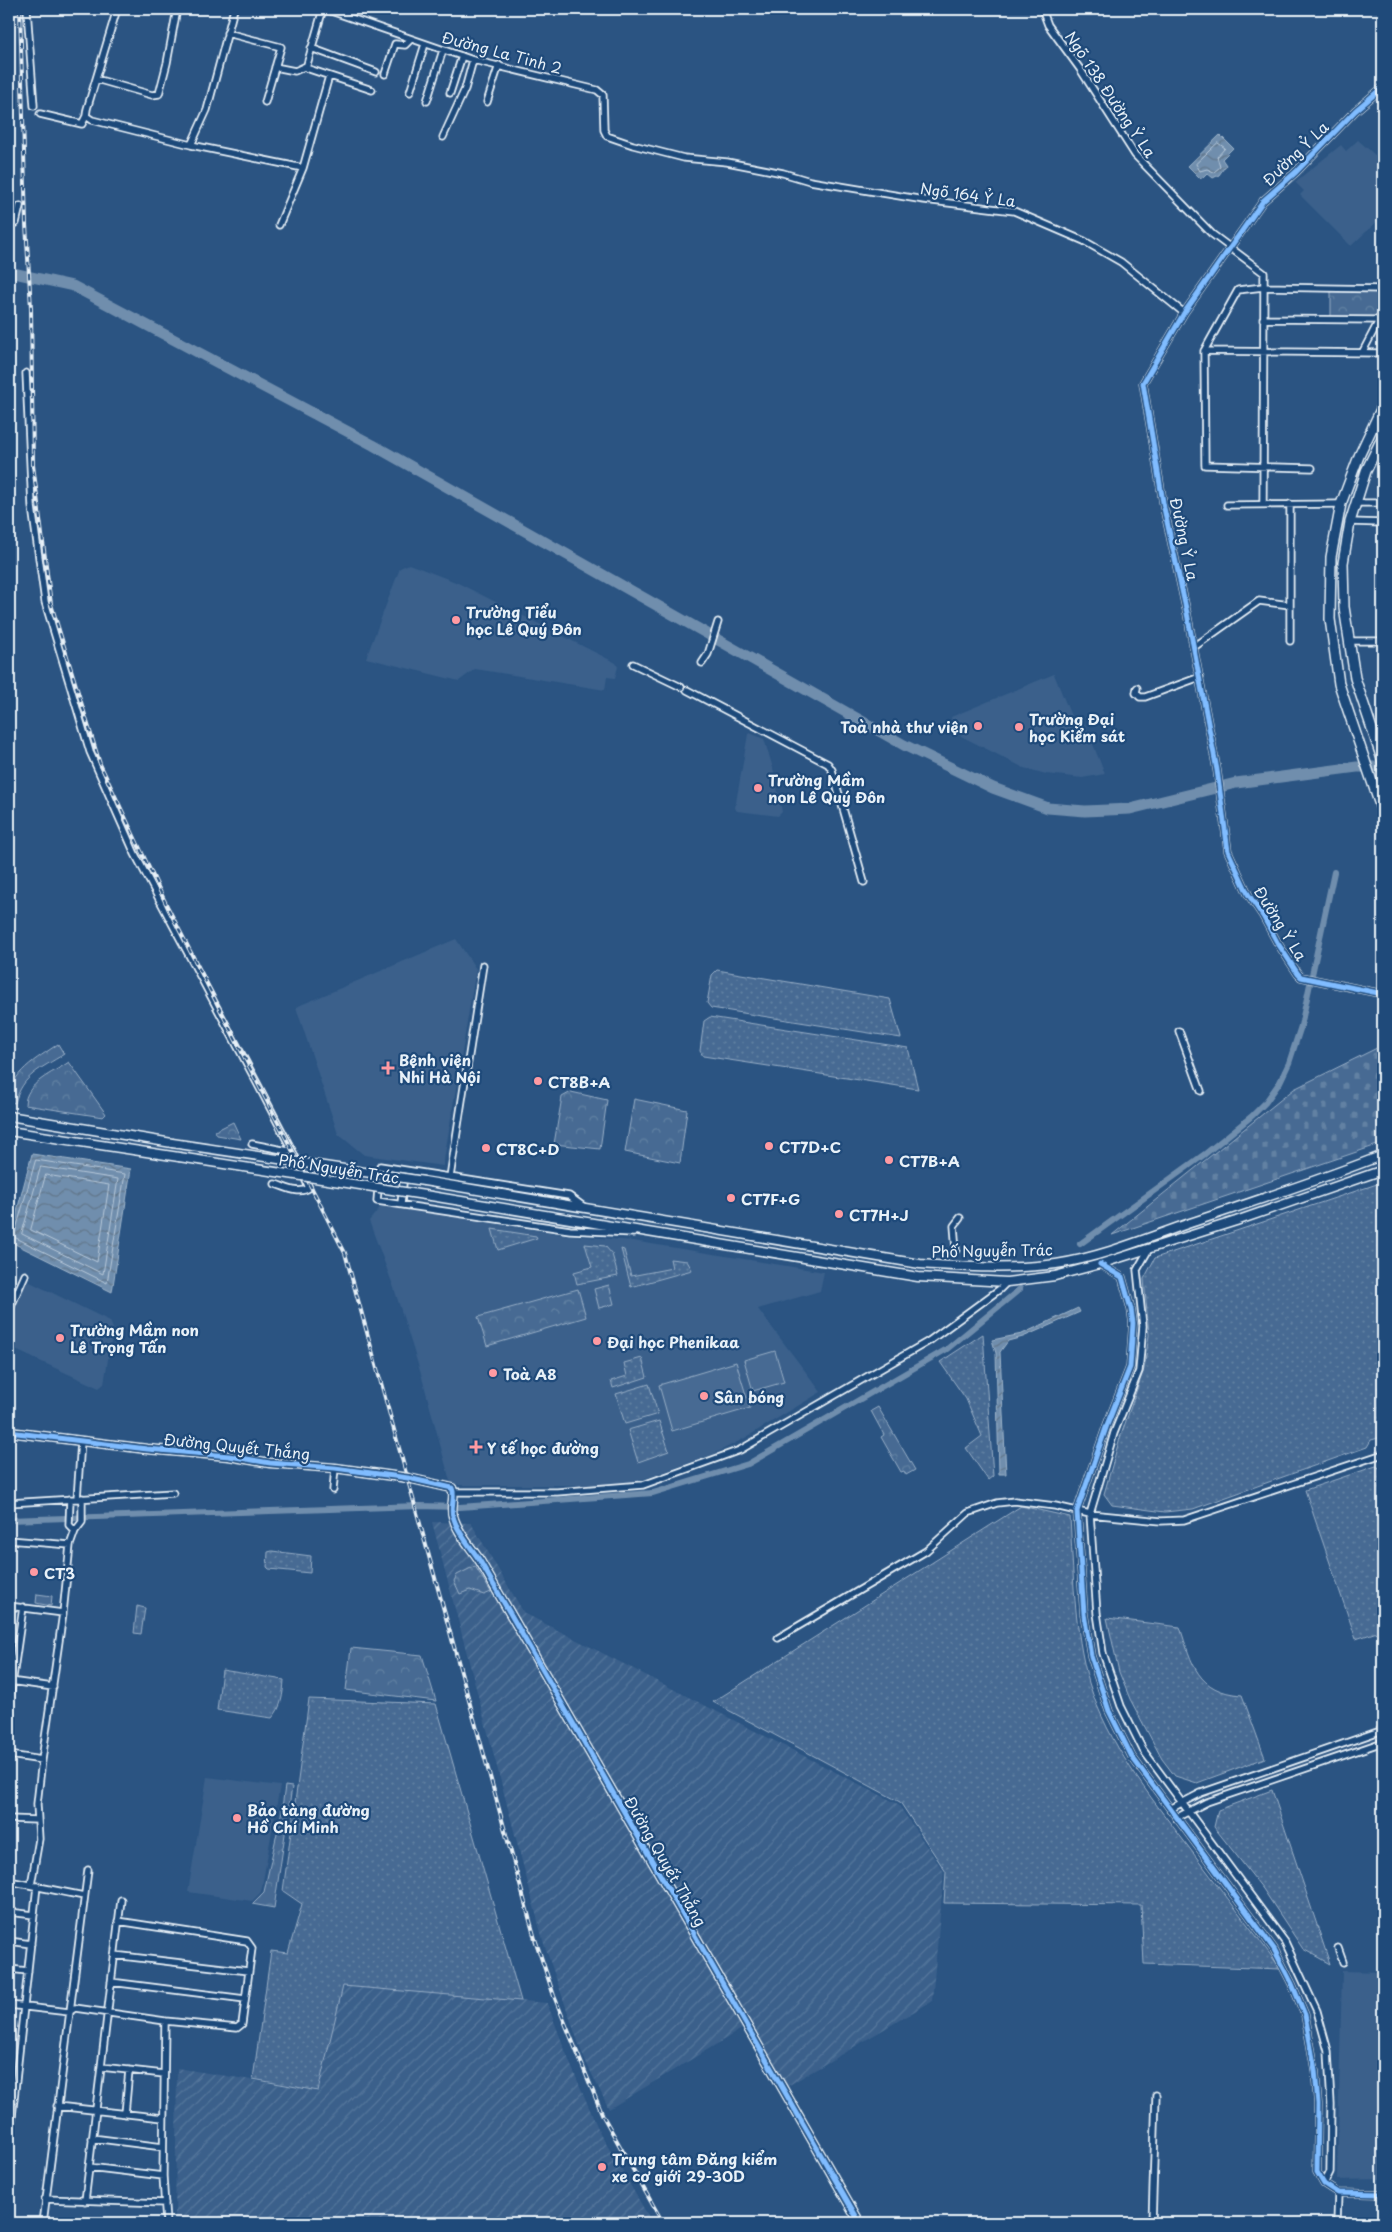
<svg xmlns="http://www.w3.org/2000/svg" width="1392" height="2232" font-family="'Playpen Sans',sans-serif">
  <defs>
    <pattern id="industrial-furrows" width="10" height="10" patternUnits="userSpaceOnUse" patternTransform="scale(1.25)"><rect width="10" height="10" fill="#3a608b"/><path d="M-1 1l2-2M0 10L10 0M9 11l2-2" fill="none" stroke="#56779c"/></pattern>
    <pattern id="grass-dots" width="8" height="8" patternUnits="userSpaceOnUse" patternTransform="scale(1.25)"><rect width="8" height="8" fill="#476b93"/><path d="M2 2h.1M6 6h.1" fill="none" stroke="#6281a3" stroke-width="1.8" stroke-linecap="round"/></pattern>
    <pattern id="forest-crowns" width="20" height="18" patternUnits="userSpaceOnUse" patternTransform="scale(1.25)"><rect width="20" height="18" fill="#476b93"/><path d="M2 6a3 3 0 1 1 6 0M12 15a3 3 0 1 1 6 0" fill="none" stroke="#6281a3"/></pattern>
    <pattern id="cemetery-stones" width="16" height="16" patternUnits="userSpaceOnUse" patternTransform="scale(1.25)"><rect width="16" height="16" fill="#476b93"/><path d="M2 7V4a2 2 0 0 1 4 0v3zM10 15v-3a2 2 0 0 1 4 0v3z" fill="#6281a3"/></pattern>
    <pattern id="water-waves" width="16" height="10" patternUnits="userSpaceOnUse" patternTransform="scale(1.25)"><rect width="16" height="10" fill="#708ead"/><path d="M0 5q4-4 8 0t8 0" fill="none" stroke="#61768a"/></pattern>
  </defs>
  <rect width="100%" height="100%" fill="#2b5482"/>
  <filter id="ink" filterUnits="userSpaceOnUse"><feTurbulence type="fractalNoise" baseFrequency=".02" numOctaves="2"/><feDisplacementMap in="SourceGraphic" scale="10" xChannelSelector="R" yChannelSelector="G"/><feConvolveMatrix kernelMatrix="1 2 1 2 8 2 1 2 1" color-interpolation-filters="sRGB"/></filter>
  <g filter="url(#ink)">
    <path fill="#3a608b" d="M 1358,140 L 1375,155 L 1383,167 L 1383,216 L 1351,246 L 1300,195 L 1304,191 L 1295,182 L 1341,145 L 1346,151 Z
      M 409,564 L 458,583 L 616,663 L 618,667 L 615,678 L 607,677 L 605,690 L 475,669 L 459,681 L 366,658 L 400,568 Z
      M 1054,674 L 1073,721 L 1082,717 L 1105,774 L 1082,778 L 1046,774 L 1024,768 L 953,732 L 951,717 Z
      M 750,733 L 764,739 L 773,768 L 782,812 L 778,816 L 737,811 L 735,808 L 748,734 Z
      M 456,939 L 476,969 L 443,1166 L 364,1155 L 338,1134 L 296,1007 Z
      M 381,1206 L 567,1235 L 633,1241 L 824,1272 L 820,1291 L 758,1309 L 821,1392 L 745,1438 L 714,1454 L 638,1481 L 594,1485 L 459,1485 L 450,1481 L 421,1374 L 394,1288 L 369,1221 Z
      M 30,1282 L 110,1321 L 113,1329 L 104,1384 L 99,1388 L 9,1347 L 9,1319 L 25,1284 Z
      M 207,1777 L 280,1786 L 261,1892 L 252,1901 L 188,1892 Z
      M 1342,1971 L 1383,1972 L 1383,2179 L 1337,2180 Z"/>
    <path fill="url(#industrial-furrows)" d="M 432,1522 L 471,1523 L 524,1613 L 898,1804 L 944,1872 L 932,2001 L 786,2087 L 750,2024 L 609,2109 L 583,2056 L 544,1944 Z
      M 343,1986 L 547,2003 L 570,2063 L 600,2133 L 650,2219 L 650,2223 L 175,2223 L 177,2068 L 318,2091 Z"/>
    <path fill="url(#grass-dots)" stroke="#98aec6" d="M 717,970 L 890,999 L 901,1038 L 711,1008 L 707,1003 L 712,975 Z
      M 710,1017 L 908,1048 L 918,1089 L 703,1056 L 700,1051 L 704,1021 Z
      M 1383,1182 L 1383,1437 L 1371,1440 L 1367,1447 L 1193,1509 L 1165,1512 L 1112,1505 L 1104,1494 L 1119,1441 L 1144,1369 L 1149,1335 L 1144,1279 L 1155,1258 Z
      M 492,1229 L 536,1236 L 537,1238 L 498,1250 Z
      M 585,1244 L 605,1246 L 612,1254 L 618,1276 L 577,1284 L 574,1272 L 592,1267 Z
      M 621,1249 L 624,1250 L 631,1276 L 672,1268 L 670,1259 L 687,1261 L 692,1270 L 631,1287 Z
      M 983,1334 L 993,1476 L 988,1480 L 966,1448 L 982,1436 L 966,1399 L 940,1362 Z
      M 642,1358 L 647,1377 L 613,1388 L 611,1381 L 627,1376 L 624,1363 Z
      M 649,1384 L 658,1414 L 625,1424 L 616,1394 Z
      M 659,1421 L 669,1451 L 638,1462 L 628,1430 Z
      M 1376,1466 L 1383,1470 L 1383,1630 L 1356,1639 L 1305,1490 Z
      M 1021,1506 L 1070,1517 C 1073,1570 1074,1631 1089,1683 C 1108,1744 1148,1794 1187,1845 C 1218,1886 1250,1927 1281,1969 L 1144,1964 L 1141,1905 L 944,1903 L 946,1872 L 900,1802 L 713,1702 Z
      M 272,1551 L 311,1556 L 310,1573 L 269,1569 L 267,1567 L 268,1552 Z
      M 137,1606 L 145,1608 L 141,1634 L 134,1633 Z
      M 1107,1618 L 1180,1627 C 1192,1664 1197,1692 1242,1695 L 1265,1758 L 1197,1783 L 1175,1776 L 1162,1759 L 1130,1699 L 1119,1672 Z
      M 222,1670 L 284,1680 C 283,1694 282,1707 272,1718 L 217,1710 Z
      M 309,1699 L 436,1704 L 521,2001 L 343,1986 L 318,2091 L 253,2079 L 271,1951 L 288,1953 L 302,1904 L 283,1891 Z
      M 1272,1790 L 1330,1964 L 1303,1949 L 1263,1889 L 1214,1827 L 1218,1810 Z"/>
    <path fill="url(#forest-crowns)" stroke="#98aec6" d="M 1331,288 L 1383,289 L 1383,312 L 1379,320 L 1331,318 Z
      M 58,1044 L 64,1054 C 41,1069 23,1074 15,1103 L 9,1102 C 9,1072 37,1059 58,1044 Z
      M 69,1062 L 106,1114 L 103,1117 L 25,1105 C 25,1083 53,1073 69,1062 Z
      M 571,1092 L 607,1100 L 600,1149 L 554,1144 L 562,1097 Z
      M 634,1099 L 687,1110 L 680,1163 L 625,1152 Z
      M 233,1122 L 241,1139 L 217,1135 L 215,1131 Z
      M 609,1285 L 614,1304 L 599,1308 L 594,1289 Z
      M 578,1289 L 586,1317 L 487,1346 L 478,1317 Z
      M 878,1407 L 915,1470 L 906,1475 L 904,1471 L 901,1472 L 881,1437 L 884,1435 L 871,1411 Z
      M 475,1566 L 491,1592 L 484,1595 L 470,1590 L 460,1594 L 454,1581 L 457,1575 Z
      M 37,1594 L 52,1596 L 51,1606 L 36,1603 Z
      M 351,1648 L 422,1655 L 436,1701 L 346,1690 Z
      M 285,1786 L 292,1787 L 274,1908 L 252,1904 L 264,1892 L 281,1815 Z"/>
    <path fill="url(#cemetery-stones)" stroke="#98aec6" d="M 1383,1045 L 1383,1143 L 1112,1235 L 1294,1089 Z"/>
    <path fill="#476b93" stroke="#98aec6" d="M 775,1351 L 784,1382 L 753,1391 L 744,1360 Z
      M 736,1362 L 750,1408 L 672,1431 L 659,1385 Z"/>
    <path fill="url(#water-waves)" stroke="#a0b6cb" d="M 1220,135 L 1233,148 L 1222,159 L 1226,165 L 1219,175 L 1213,178 L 1207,173 L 1201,179 L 1188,166 Z
      M 32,1154 L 131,1169 L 112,1292 L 9,1241 Z
      M 1078,1308 L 1080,1312 L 1023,1337 L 1008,1341 L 1000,1352 L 1006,1474 L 999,1474 L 996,1353 L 992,1340 L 1022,1334 Z"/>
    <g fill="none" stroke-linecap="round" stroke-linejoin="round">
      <path stroke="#b8c9da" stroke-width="1" d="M 1218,143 L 1225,148 L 1217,157 L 1220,167 L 1214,172 L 1207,169 L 1200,171 L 1196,164 Z
        M 36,1160 L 125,1174 L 107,1283 L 12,1236 L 16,1229 Z
        M 41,1167 L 118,1179 L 103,1274 L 22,1234 Z
        M 46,1175 L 109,1185 L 97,1262 L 31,1230 Z"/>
      <path stroke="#708ead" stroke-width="6" d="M 1080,1244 L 1205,1154 L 1252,1116 L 1265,1103 L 1280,1082 L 1289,1063 L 1301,1026 L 1334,872
        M 9,1520 L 419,1506 L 460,1507 L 653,1493 L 748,1464 L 947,1349 L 1020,1289"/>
      <path stroke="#708ead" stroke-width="11" d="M 9,272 L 73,286 L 373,445 L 904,745 L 993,788 L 1048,808 L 1085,811 L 1130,809 L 1236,783 L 1357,767 L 1383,767"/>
      <g stroke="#e8f1f8" stroke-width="9">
        <path id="street" d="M 27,9 L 34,106
          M 117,9 L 87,109 L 86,116 L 92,120 L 191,145 L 303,168 L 329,76
          M 323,9 L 306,68 L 372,90
          M 325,9 L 473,60 L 597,90 L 603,95 L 604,130 L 607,136 L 633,145 L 684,158 L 727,162 L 783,173 L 810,181 L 924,200 L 1014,211 L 1084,241 L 1121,262 L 1184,313
          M 1042,9 L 1048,25 L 1080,69 L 1135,155 L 1212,234 L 1264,273 L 1263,504
          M 227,33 L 281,47 L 265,102
          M 311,48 L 376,72
          M 275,67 L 295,71 L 306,66
          M 385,74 L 395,44 L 405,45 L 411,39
          M 96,79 L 152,95 L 159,94 L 167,63 L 177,9
          M 1383,87 L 1355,111 L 1296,172 L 1263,201 L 1184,313 L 1143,383 L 1164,508 L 1187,613 L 1217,770 L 1228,851 L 1248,894 L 1263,916 L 1277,942 L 1298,974 L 1301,977 L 1383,994
          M 410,92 L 425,44
          M 450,93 L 462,56
          M 427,101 L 443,50
          M 487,102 L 499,65
          M 40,114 L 82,124 L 86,116
          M 443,137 L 465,89 L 473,60
          M 191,145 L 207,110 L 234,9
          M 16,223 L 20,206
          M 279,225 L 303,168
          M 1263,319 L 1379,320
          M 1204,351 L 1383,353
          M 1362,353 L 1383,313
          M 26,373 L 32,507 L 45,602 L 90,752 L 135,854 L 257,1083 L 294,1154 L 309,1188 C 298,1195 286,1187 275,1184
          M 1312,468 L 1205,465 L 1204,351 L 1238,290 L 1263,287 L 1383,289
          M 1356,503 L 1383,503
          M 1227,505 L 1341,504
          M 1350,522 L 1383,523
          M 1290,641 L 1290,504
          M 1349,641 L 1383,641
          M 1194,647 L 1259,601 L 1290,605
          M 702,663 L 708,654 L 718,622
          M 633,664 L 681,687
          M 1137,688 L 1136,693 L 1140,697 L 1145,697 L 1200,677
          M 687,690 L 828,764 L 832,770 L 864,882
          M 1179,1031 L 1201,1091
          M 252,1144 L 293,1152
          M 450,1177 L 483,965
          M 401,1204 L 404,1174
          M 584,1207 L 569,1196 L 380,1166 L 377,1201 L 570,1230 L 633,1233
          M 1149,1249 L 1137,1270 L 1143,1326 L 1139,1371 L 1114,1433 L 1090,1514 L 1097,1613 L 1103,1653 L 1121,1706 L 1143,1750 L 1285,1942 L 1317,2011 L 1328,2051 L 1331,2104 L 1330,2172 L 1324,2184
          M 956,1250 L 954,1226 L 960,1218
          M 1100,1264 L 1122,1277 L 1131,1309 L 1133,1323 L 1130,1367 L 1107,1425 L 1077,1511 L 1084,1614 L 1091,1656 L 1109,1711 L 1132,1757 L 1274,1949 L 1292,1984 L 1305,2015 L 1315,2070 L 1318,2104 L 1317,2172 L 1324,2184 L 1338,2193 L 1383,2194
          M 9,1311 L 25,1275
          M 333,1490 L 335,1468
          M 454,1492 L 557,1492 L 643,1485 L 740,1450 L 929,1341 L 1000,1289 L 1007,1282
          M 70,1499 L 69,1525 L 75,1531
          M 77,1499 L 81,1441
          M 9,1503 L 173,1493
          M 9,1540 L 70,1545
          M 9,1606 L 63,1613
          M 778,1638 L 926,1551 L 968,1513 L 997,1503 L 1015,1501 L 1055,1506 L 1090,1514 L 1161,1521 L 1184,1520 L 1383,1454
          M 10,1681 L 53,1687
          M 9,1705 L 23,1607
          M 9,1755 L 42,1760
          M 1170,1809 L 1201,1793 L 1383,1730
          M 1176,1818 L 1207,1802 L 1383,1742
          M 9,1819 L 37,1820
          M 9,1881 L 84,1896
          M 31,1885 L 39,1839 L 37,1804 L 42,1760 L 63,1613 L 70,1545 L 75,1531 L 82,1522 L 82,1498
          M 9,1912 L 34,1915
          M 9,1941 L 31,1944
          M 1338,1948 L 1343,1962
          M 114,1955 L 248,1971
          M 9,1969 L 28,1971
          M 111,1982 L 245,1999
          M 9,2005 L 69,2012 L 75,2008 L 165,2021 L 237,2028 L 242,2024 L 252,1948 L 247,1941 L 118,1921
          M 165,2021 L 163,2176 L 166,2223
          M 101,2067 L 164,2074
          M 57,2106 L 163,2118
          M 125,2114 L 129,2070
          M 92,2138 L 163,2147
          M 9,2145 L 37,1886
          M 89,2167 L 163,2176
          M 45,2199 L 165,2203
          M 85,2201 L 121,1900
          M 43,2223 L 88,1870
          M 1152,2223 L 1156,2095
          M 1337,2223 L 1338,2193"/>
      </g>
      <g stroke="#e8f1f8" stroke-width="11">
        <path id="secondary" d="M 9,1116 L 172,1143
          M 9,1131 L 179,1157
          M 424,1181 L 920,1264 C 964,1267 1012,1270 1056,1264 C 1102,1257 1147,1238 1190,1223 C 1255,1201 1320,1180 1383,1155
          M 431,1196 L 918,1277 L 1007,1282 L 1055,1276 L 1100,1264 L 1236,1221 L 1383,1170
          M 9,1432 L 147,1449 L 229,1456 L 270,1463 L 335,1468 L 408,1478 L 452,1488 C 456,1496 450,1507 453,1516 C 457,1532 471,1547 480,1561 L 860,2223"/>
      </g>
      <g stroke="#e8f1f8" stroke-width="12">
        <path id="primary" d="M 1383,405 L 1359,456 L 1341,504 L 1331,557 L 1330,619 L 1339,684 L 1383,814
          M 1383,436 L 1366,471 L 1356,503 L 1350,522 L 1343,563 L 1344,607 L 1355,678 L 1383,762"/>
      </g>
      <use href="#street" stroke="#1f4a7a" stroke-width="5.5"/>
      <use href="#secondary" stroke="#1f4a7a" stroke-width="8"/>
      <use href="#primary" stroke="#1f4a7a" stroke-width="9"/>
      <g stroke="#e8f1f8" stroke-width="4">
        <path id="rail" d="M 20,9 L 26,224 L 31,308 L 33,465 L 51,604 L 100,764 L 168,908 L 345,1253 L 535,1939 L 554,1996 L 603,2116 L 663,2223"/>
      </g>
      <use href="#rail" stroke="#1f4a7a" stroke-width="2" stroke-dasharray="5.5" stroke-linecap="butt"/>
      <g stroke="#e8f1f8" stroke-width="11" stroke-linecap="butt">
        <path id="secondary-bridge" d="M 172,1143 L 424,1181
          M 179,1157 L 431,1196"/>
      </g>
      <use href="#secondary-bridge" stroke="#1f4a7a" stroke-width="8"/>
      <g stroke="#1f4a7a" stroke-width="8">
        <path id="cycleway" d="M 1383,87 L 1355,111 L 1296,172 L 1263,201 L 1184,313 L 1143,383 L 1164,508 L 1187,613 L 1217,770 L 1228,851 L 1248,894 L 1263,916 L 1277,942 L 1298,974 L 1301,977 L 1383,994
          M 1100,1264 L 1122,1277 L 1131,1309 L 1133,1323 L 1130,1367 L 1107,1425 L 1077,1511 L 1084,1614 L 1091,1656 L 1109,1711 L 1132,1757 L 1274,1949 L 1292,1984 L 1305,2015 L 1315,2070 L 1318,2104 L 1317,2172 L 1324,2184 L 1338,2193 L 1383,2194
          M 9,1432 L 147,1449 L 229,1456 L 270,1463 L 335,1468 L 408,1478 L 452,1488 C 456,1496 450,1507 453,1516 C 457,1532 471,1547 480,1561 L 860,2223"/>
      </g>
      <use href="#cycleway" stroke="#80bcff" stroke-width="5"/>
    </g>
  </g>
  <g fill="#ff9aa2" stroke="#1f4a7a" stroke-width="2">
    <circle cx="456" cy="620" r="5"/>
    <circle cx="978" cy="726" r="5"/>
    <circle cx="1019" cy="727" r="5"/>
    <circle cx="758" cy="788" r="5"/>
    <path d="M385.5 1060.5h5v5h5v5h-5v5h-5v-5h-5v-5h5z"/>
    <circle cx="538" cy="1081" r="5"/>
    <circle cx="769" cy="1146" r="5"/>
    <circle cx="486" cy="1148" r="5"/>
    <circle cx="889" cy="1160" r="5"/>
    <circle cx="731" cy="1198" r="5"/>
    <circle cx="839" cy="1214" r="5"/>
    <circle cx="60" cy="1338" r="5"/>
    <circle cx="597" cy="1341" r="5"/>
    <circle cx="493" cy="1373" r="5"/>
    <circle cx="704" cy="1396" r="5"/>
    <path d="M473.5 1439.5h5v5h5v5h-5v5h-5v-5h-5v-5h5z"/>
    <circle cx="34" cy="1572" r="5"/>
    <circle cx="237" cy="1818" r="5"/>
    <circle cx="602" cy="2167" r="5"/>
  </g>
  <g text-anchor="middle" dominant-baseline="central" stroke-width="4.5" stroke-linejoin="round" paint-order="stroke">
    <g font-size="15" fill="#e8f1f8" stroke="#1f4a7a">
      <text transform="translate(502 52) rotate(15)">Đường La Tinh 2</text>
      <text transform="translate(1111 94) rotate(56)">Ngõ 138 Đường Ỷ La</text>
      <text transform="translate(1295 153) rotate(-44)">Đường Ỷ La</text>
      <text transform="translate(968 194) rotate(8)">Ngõ 164 Ỷ La</text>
      <text transform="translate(1185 539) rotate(78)">Đường Ỷ La</text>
      <text transform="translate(1281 923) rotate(58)">Đường Ỷ La</text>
      <text transform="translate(339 1168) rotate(9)">Phố Nguyễn Trác</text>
      <text transform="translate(992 1250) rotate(-1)">Phố Nguyễn Trác</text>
      <text transform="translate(237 1446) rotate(6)">Đường Quyết Thắng</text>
      <text transform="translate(666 1861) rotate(60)">Đường Quyết Thắng</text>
    </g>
    <g font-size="15" font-weight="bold" fill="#e8f1f8" stroke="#1f4a7a" text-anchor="start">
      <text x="466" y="611">Trường Tiểu<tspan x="466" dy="17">học Lê Quý Đôn</tspan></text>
      <text x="1029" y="718">Trường Đại<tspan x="1029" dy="17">học Kiểm sát</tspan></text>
      <text x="968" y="726" text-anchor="end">Toà nhà thư viện</text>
      <text x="768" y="779">Trường Mầm<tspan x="768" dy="17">non Lê Quý Đôn</tspan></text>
      <text x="399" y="1059">Bệnh viện<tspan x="399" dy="17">Nhi Hà Nội</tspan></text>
      <text x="548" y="1081">CT8B+A</text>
      <text x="779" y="1146">CT7D+C</text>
      <text x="496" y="1148">CT8C+D</text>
      <text x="899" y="1160">CT7B+A</text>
      <text x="741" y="1198">CT7F+G</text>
      <text x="849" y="1214">CT7H+J</text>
      <text x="70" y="1329">Trường Mầm non<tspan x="70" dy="17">Lê Trọng Tấn</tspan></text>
      <text x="607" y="1341">Đại học Phenikaa</text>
      <text x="503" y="1373">Toà A8</text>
      <text x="714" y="1396">Sân bóng</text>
      <text x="487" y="1447">Y tế học đường</text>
      <text x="44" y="1572">CT3</text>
      <text x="247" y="1809">Bảo tàng đường<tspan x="247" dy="17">Hồ Chí Minh</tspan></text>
      <text x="612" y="2158">Trung tâm Đăng kiểm<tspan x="612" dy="17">xe cơ giới 29-30D</tspan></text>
    </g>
  </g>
  <rect width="1392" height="2232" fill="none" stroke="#1f4a7a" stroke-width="30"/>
  <rect x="15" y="15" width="1362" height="2202" fill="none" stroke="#e8f1f8" stroke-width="2" filter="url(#ink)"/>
</svg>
